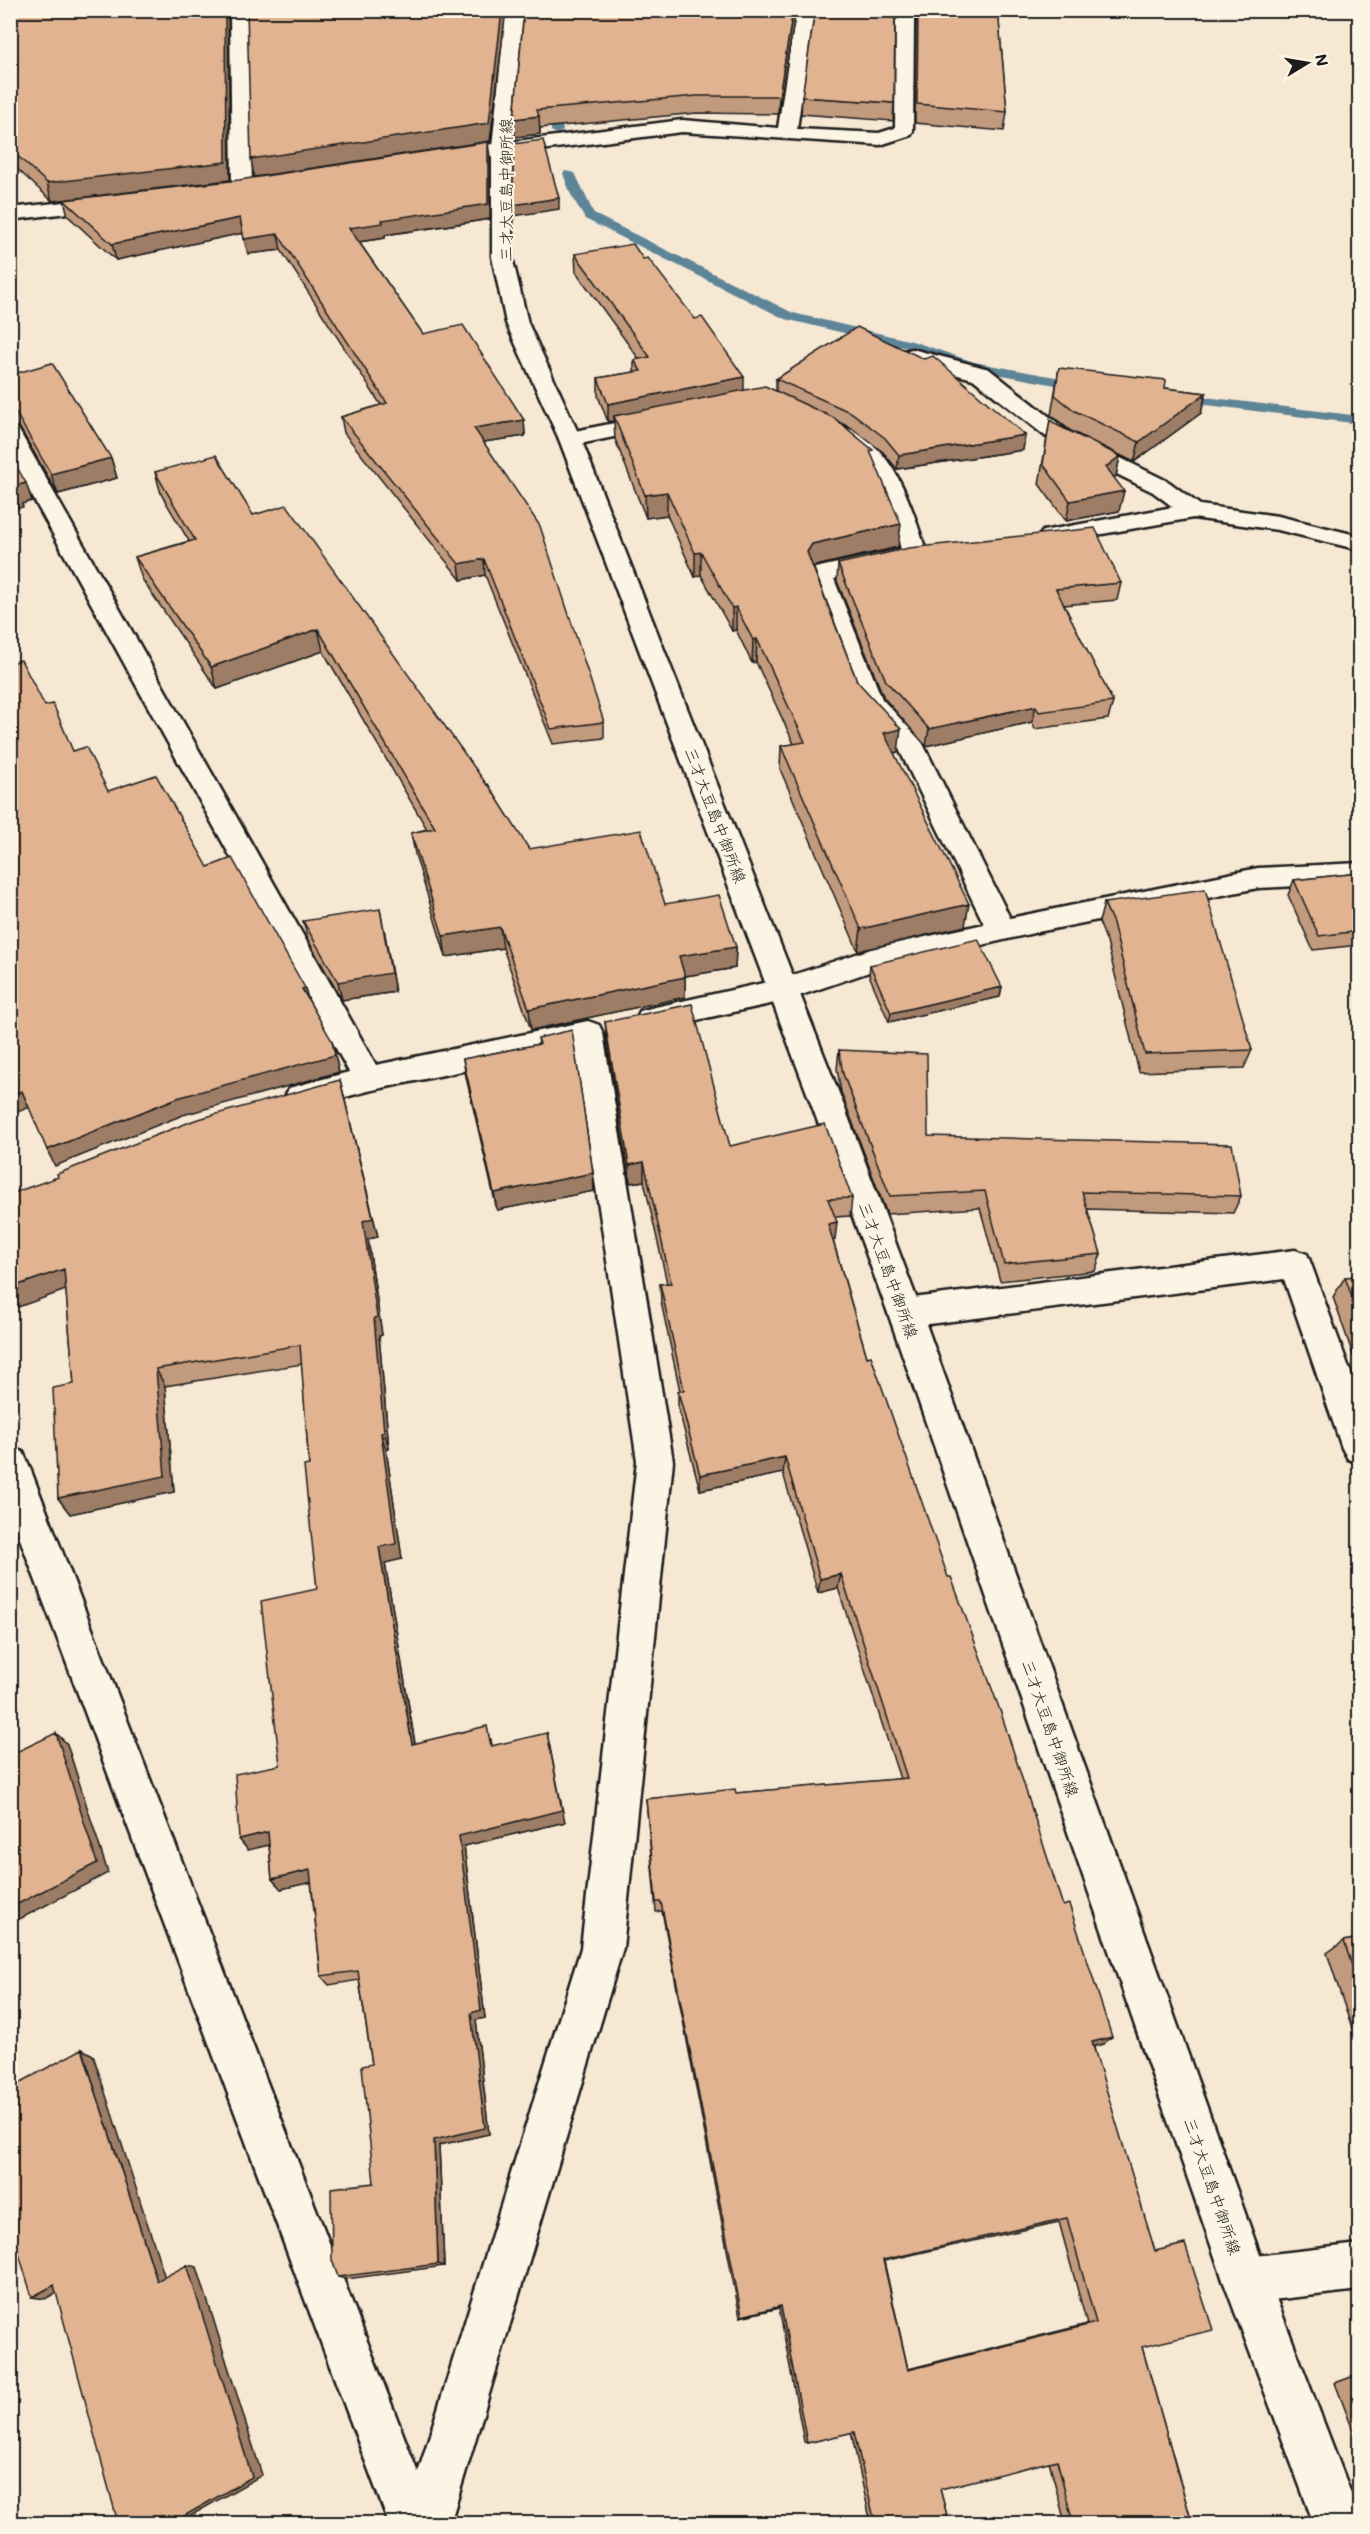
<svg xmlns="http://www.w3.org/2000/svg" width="1370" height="2534" font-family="Mali,'Klee One',sans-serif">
  <rect width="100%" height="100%" fill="#f7e8d4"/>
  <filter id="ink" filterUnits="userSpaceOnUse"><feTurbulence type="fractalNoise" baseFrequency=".0167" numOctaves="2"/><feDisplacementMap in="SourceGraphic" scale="12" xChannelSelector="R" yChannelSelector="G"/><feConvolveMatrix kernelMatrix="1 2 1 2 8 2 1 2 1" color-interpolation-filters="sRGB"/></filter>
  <g filter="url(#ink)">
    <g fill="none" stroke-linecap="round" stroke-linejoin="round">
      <path fill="#5d8497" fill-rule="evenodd" d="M 554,97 L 559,100 L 563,131 L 557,134 L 551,131 L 549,100 Z
        M 565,171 L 575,173 L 594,214 L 793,313 L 912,341 L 974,362 L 1082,382 L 1089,386 L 1082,390 L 971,369 L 903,347 L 785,319 L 585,219 L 569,191 L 563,173 Z
        M 1180,394 L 1360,416 L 1360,424 L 1175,401 L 1175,395 Z"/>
      <g stroke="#1c1c1c" stroke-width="5">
        <path id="minor" d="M 230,10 L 248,10 L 252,187 L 242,193 L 232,187 Z
          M 796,10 L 814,10 L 797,129 L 879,133 L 895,128 L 896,20 L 905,15 L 911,16 L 914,20 L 913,131 L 911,135 L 880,145 L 682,132 L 446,162 L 436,156 L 446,150 L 682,120 L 778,128 Z
          M 110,197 L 117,199 L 120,203 L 117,207 L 10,220 L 10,208 Z
          M 912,349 L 989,369 L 1070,433 L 1169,482 L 1200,505 L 1278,516 L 1360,536 L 1360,550 L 1278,530 L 1193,518 L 1051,543 L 1043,541 L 1039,536 L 1043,531 L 1173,507 L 1153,492 L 1054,443 L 973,379 L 904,361 L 901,356 L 904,351 Z
          M 659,414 L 667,416 L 670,421 L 667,426 L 570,446 L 562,444 L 559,439 L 562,434 L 570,432 Z
          M 837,425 C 894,439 911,506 927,554 L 924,559 L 834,579 L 882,699 L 922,742 L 1010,918 L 1258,868 L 1360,863 L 1360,883 L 1258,888 L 1038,932 L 875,970 L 784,1001 L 651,1030 L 640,1027 L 636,1019 L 640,1011 L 651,1008 L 781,979 L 871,949 L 984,924 L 898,747 L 857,703 L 808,574 L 811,569 L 901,549 C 892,519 885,484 862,460 C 852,449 834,444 826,432 L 829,427 Z
          M 10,427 L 18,429 L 21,434 L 376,1065 L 588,1021 L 599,1025 L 603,1033 L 673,1461 L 623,1948 L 450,2524 L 389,2524 L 10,1512 L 10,1447 L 23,1452 L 28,1463 L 418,2473 L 581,1948 L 637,1461 L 575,1047 L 368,1091 L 300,1109 L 289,1106 L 285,1097 L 289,1088 L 349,1072 L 10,456 Z
          M 1295,1250 L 1307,1254 L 1311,1264 L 1360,1398 L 1360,1464 L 1348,1459 L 1342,1448 L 1284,1279 L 905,1327 L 893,1323 L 888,1313 L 893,1303 L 905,1299 Z
          M 1360,2244 L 1360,2290 L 1246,2303 L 1230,2296 L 1223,2280 L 1230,2264 L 1246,2257 Z"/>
      </g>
      <g stroke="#1c1c1c" stroke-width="5">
        <path id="major" d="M 506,10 L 524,10 L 512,147 L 512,257 L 528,323 L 581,439 L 844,1106 L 922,1313 L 1269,2280 L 1360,2517 L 1360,2524 L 1314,2524 L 1223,2280 L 888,1313 L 812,1106 L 559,439 L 506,323 L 492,257 L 492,147 Z"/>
      </g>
      <use href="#minor" fill="#fcf5e5" fill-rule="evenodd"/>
      <use href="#major" fill="#fcf5e5" fill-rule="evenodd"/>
    </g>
    <path fill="#c29a7d" stroke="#1c1c1c" stroke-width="1.5" fill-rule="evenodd" d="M 10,10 L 230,180 L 52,201 L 14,166 L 16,205 L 12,206 L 17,221 L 18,259 L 12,260 L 12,272 L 10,272 Z
      M 524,10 L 796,10 L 778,114 L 697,113 L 540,128 L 540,134 L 515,137 L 514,119 Z
      M 917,10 L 998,10 L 1007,112 L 1004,131 L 915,123 L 916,24 Z
      M 802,97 L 894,103 L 893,121 L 801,114 Z
      M 490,157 L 490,219 L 385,235 L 385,238 L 359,242 L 423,334 L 524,420 L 525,436 L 484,442 L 604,722 L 604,738 L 553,744 L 485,575 L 461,580 L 344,433 L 341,417 L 381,405 L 281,250 L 248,254 L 243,233 L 116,260 L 68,216 L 64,200 Z
      M 575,254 L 643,259 L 744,390 L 776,391 L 776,379 L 1025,435 L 1023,450 L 897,469 L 883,452 L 850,427 L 838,422 L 872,456 L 898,547 L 813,566 L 857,681 L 898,752 L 894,753 L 965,926 L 858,951 L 780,769 L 781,746 L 794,744 L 756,662 L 752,663 L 736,630 L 732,631 L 701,575 L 695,577 L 667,515 L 646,518 L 615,439 L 614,421 L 608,422 L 598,396 L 598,378 L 634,372 L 634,360 L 639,359 L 576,272 Z
      M 1059,368 L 1165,388 L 1206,393 L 1201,413 L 1134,462 L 1071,431 L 1051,415 Z
      M 10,375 L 111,458 L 117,478 L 58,494 L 20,428 L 14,426 L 10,416 Z
      M 1050,420 L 1057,425 L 1120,456 L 1116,476 L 1114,478 L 1119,511 L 1066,521 L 1039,484 Z
      M 155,472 L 253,515 L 529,849 L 665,904 L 736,947 L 735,968 L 685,976 L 685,997 L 531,1030 L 503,948 L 446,957 L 415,854 L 411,833 L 427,829 L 323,651 L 217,689 L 142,579 L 135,557 L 189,541 L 161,494 Z
      M 838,564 L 1121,583 L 1117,600 L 1064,605 L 1113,702 L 1108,719 L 1035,729 L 1032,722 L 926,746 L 884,698 L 837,581 Z
      M 1359,873 L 1359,945 L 1313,950 L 1288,895 L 1294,880 Z
      M 1104,903 L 1252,1050 L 1244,1068 L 1139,1072 L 1107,942 L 1099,922 Z
      M 303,921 L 384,928 L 395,992 L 342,1000 L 308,940 Z
      M 870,965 L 1000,997 L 889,1022 L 869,975 Z
      M 605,1022 L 730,1146 L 852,1198 L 850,1216 L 835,1217 L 835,1240 L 833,1240 L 867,1357 L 1103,2044 L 1094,2046 L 1142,2347 L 1192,2523 L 1065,2523 L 1049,2461 L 940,2489 L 949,2523 L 871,2523 L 851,2432 L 807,2443 L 804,2442 L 779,2308 L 740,2317 L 662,1911 L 656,1912 L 646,1799 L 736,1793 L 900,1779 L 838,1588 L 818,1593 L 783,1473 L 700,1490 L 678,1407 L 678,1391 L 680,1391 L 661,1302 L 660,1284 L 667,1283 L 644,1181 L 630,1183 L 607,1042 ZM 1059,2222 L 1087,2324 L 908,2369 L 884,2261 Z
      M 538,1038 L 594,1191 L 497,1210 L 466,1077 L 463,1059 L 539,1044 Z
      M 839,1050 L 928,1136 L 1241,1196 L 1233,1213 L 1087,1209 L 1101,1254 L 1095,1271 L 1000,1281 L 980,1208 L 887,1214 L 841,1092 L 837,1069 Z
      M 340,1080 L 378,1237 L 368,1239 L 382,1335 L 379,1336 L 389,1449 L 386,1449 L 402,1559 L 385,1563 L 415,1743 L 491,1739 L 492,1746 L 565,1822 L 464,1846 L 485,2018 L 476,2020 L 489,2134 L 439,2145 L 444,2266 L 346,2279 L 338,2277 L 374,2183 L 372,2064 L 359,1980 L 329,1985 L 321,1976 L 311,1882 L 281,1889 L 272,1879 L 269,1845 L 248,1850 L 239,1839 L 280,1765 L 317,1589 L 302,1364 L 165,1386 L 174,1492 L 70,1514 L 58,1498 L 74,1384 L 66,1290 Z
      M 1359,1276 L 1359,1357 L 1354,1358 L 1333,1297 L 1345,1277 Z
      M 1359,1938 L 1359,2050 L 1327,1953 L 1344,1941 Z
      M 1359,2374 L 1359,2446 L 1335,2383 Z"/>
    <path fill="#9e7d66" stroke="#1c1c1c" stroke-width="1.5" d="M 225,10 L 228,10 L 230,180 L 52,201 L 47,183 Z
      M 502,10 L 506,10 L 490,141 L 254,177 L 251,159 Z
      M 793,10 L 796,10 L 778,114 L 779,96 Z
      M 539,116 L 540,134 L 515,137 L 514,119 Z
      M 488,142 L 490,157 L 490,219 L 385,235 L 385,238 L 351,243 L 349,228 L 382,220 Z
      M 10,154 L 14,166 L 16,205 L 12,206 L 17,221 L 18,259 L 12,260 L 12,272 L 10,272 Z
      M 559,198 L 559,209 L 514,216 L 513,205 Z
      M 240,218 L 243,233 L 116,260 L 112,244 Z
      M 278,234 L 281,250 L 248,254 L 244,239 Z
      M 744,377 L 744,395 L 614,416 L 614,421 L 608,422 L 608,404 Z
      M 1206,393 L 1201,413 L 1134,462 L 1139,442 Z
      M 524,420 L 525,436 L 476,443 L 474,428 Z
      M 1025,435 L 1023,450 L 897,469 L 899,455 Z
      M 1120,456 L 1116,476 L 1101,487 L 1106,467 Z
      M 111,458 L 117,478 L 58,494 L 51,474 Z
      M 26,483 L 32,501 L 22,504 L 23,507 L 10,510 L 10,490 L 15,486 Z
      M 1124,491 L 1119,511 L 1066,521 L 1070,501 Z
      M 667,492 L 667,515 L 646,518 L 645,495 Z
      M 901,524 L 898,547 L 811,567 L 807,552 L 812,544 Z
      M 701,552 L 701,575 L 695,577 L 695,553 Z
      M 484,559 L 485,575 L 461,580 L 459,564 Z
      M 736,607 L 736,630 L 732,631 L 732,608 Z
      M 318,629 L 323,651 L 217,689 L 211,667 Z
      M 757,639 L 756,662 L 752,663 L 753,640 Z
      M 1036,706 L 1032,722 L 926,746 L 929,729 Z
      M 901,729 L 898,752 L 881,756 L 884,733 Z
      M 969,904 L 965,926 L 858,951 L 861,929 Z
      M 380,909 L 395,992 L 342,1000 L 338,982 Z
      M 500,927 L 503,948 L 446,957 L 443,936 Z
      M 736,947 L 735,968 L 679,977 L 679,956 Z
      M 685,977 L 685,997 L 531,1030 L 529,1009 Z
      M 1002,987 L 1000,997 L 889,1022 L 891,1013 Z
      M 305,988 L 310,1005 L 302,989 Z
      M 332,1041 L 339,1072 L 183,1115 L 55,1166 L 47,1150 L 177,1098 Z
      M 340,1080 L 378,1237 L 368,1239 L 382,1335 L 379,1336 L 389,1449 L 384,1432 Z
      M 22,1091 L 30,1107 L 10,1115 L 10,1095 Z
      M 644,1162 L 644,1181 L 630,1183 L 629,1165 Z
      M 593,1173 L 594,1191 L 497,1210 L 494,1193 Z
      M 837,1222 L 835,1240 L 826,1242 L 828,1224 Z
      M 64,1269 L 74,1287 L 10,1310 L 10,1288 Z
      M 156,1369 L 165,1386 L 174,1492 L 70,1514 L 58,1498 Z
      M 381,1433 L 386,1449 L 402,1559 L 385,1563 L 417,1756 L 412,1744 L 379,1547 Z
      M 785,1457 L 783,1473 L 700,1490 L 700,1475 Z
      M 841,1574 L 838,1588 L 818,1593 L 820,1579 Z
      M 56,1733 L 67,1744 L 108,1873 L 10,1924 L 10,1908 Z
      M 547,1733 L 565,1822 L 464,1846 L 485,2018 L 476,2020 L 489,2134 L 439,2145 L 444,2266 L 438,2264 L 434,2140 L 471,2013 L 459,1836 Z
      M 268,1832 L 276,1843 L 248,1850 L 239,1839 Z
      M 310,1870 L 317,1881 L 281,1889 L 272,1879 Z
      M 1112,2037 L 1103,2044 L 1084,2049 L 1092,2042 Z
      M 82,2049 L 93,2055 L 167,2284 L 157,2281 Z
      M 187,2265 L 197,2267 L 262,2475 L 178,2523 L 172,2523 Z
      M 54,2285 L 67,2287 L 45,2299 L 32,2297 Z
      M 781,2306 L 779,2308 L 740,2317 L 742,2316 Z"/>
    <path fill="#e1b391" stroke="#1c1c1c" stroke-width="1.5" fill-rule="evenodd" d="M 10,10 L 225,10 L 226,162 L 47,183 L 10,149 Z
      M 247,10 L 502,10 L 489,123 L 251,159 Z
      M 524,10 L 793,10 L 779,96 L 697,96 L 537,110 L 539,116 L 514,119 Z
      M 815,10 L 895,10 L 894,103 L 802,97 Z
      M 918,10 L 998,10 L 1007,112 L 917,104 Z
      M 543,140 L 559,198 L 513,205 L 513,144 Z
      M 488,142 L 488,204 L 382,220 L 383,223 L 349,228 L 423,334 L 463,325 L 524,420 L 474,428 L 540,526 L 604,722 L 551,729 L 484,559 L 459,564 L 341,417 L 387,403 L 278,234 L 244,239 L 240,218 L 112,244 L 64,200 L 239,180 Z
      M 10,203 L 13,241 L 10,241 Z
      M 633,244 L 643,259 L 648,258 L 695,319 L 702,317 L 744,377 L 608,404 L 598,378 L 641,371 L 634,360 L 650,357 L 575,254 Z
      M 857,327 L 924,359 L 933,356 L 1025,435 L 899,455 L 885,438 L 852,413 L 776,379 Z
      M 52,363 L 111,458 L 51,474 L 13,408 L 10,407 L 10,375 Z
      M 1059,368 L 1166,380 L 1165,388 L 1206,393 L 1139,442 L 1075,411 L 1055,395 Z
      M 765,386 L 834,418 L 873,450 L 870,451 L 901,524 L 812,544 L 807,552 L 857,681 L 901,729 L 884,733 L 969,904 L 861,929 L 781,746 L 805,742 L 757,639 L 753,640 L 736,607 L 732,608 L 701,552 L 695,553 L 667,492 L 645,495 L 614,416 Z
      M 1050,420 L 1057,425 L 1120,456 L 1106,467 L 1124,491 L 1070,501 L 1043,464 Z
      M 10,455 L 26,483 L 15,486 L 17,488 L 10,490 Z
      M 216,455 L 253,515 L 287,505 L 487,785 L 488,784 L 529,849 L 641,830 L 665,904 L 719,895 L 736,947 L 679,956 L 685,977 L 529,1009 L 500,927 L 443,936 L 411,833 L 435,828 L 318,629 L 211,667 L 135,557 L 195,540 L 155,472 Z
      M 1095,528 L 1121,583 L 1056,589 L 1113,702 L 1039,712 L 1036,706 L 929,729 L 886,681 L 838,564 L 909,548 Z
      M 21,660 L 45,706 L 53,704 L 73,751 L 86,747 L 108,791 L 156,775 L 208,867 L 232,858 L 305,988 L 302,989 L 332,1041 L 335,1055 L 177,1098 L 47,1150 L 22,1091 L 10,1095 L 10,663 Z
      M 1359,873 L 1359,931 L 1319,936 L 1294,880 Z
      M 1205,889 L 1252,1050 L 1145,1054 L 1113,923 L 1104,903 Z
      M 380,909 L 391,973 L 338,982 L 303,921 Z
      M 978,939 L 1002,987 L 891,1013 L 870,965 Z
      M 692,1004 L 730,1146 L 825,1124 L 852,1198 L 828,1199 L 837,1222 L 828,1224 L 867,1357 L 871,1356 L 948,1577 L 951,1577 L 1002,1716 L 1063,1906 L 1069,1904 L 1112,2037 L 1092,2042 L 1155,2251 L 1185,2244 L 1213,2330 L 1142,2347 L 1192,2523 L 1073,2523 L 1057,2460 L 940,2489 L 949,2523 L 875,2523 L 854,2432 L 807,2443 L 781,2306 L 742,2316 L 661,1902 L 656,1902 L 646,1799 L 735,1789 L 736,1793 L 907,1778 L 841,1574 L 820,1579 L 785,1457 L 700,1475 L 678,1391 L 684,1390 L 660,1284 L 671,1283 L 644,1162 L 629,1165 L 605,1022 ZM 1067,2218 L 1096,2323 L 908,2370 L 883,2260 Z
      M 572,1030 L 593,1173 L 494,1193 L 463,1059 L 540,1044 L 538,1038 Z
      M 839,1050 L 927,1054 L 928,1136 L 1232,1144 L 1241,1196 L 1082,1192 L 1101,1254 L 1004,1264 L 985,1191 L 890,1196 L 843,1074 Z
      M 340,1080 L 373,1218 L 363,1221 L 377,1317 L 374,1318 L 384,1432 L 381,1433 L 396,1544 L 379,1547 L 412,1744 L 487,1726 L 491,1746 L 547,1733 L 562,1810 L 459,1836 L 481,2010 L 471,2013 L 485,2128 L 434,2140 L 438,2264 L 338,2277 L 332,2260 L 331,2188 L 374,2183 L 362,2066 L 372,2064 L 358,1971 L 321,1976 L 310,1870 L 272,1879 L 268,1832 L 239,1839 L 235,1774 L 280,1765 L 261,1601 L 317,1589 L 304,1466 L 309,1465 L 300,1345 L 156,1369 L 165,1476 L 58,1498 L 53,1388 L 74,1384 L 64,1269 L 10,1288 L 10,1194 L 58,1177 L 57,1174 L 195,1120 Z
      M 1359,1276 L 1359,1317 L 1345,1277 Z
      M 56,1733 L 97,1863 L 10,1908 L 10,1755 Z
      M 1359,1938 L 1359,1987 L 1344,1941 Z
      M 82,2049 L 157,2281 L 187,2265 L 252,2477 L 172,2523 L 118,2523 L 54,2285 L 32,2297 L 10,2224 L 10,2088 Z"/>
  </g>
  <g text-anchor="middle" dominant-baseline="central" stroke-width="4.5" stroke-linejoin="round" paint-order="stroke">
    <g font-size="16" fill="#1c1c1c" stroke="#fcf5e5">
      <text transform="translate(505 190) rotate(-90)">三才大豆島中御所線</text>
      <text transform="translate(716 815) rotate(69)">三才大豆島中御所線</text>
      <text transform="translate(889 1270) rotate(70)">三才大豆島中御所線</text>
      <text transform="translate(1051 1728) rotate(71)">三才大豆島中御所線</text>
      <text transform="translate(1213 2186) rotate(71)">三才大豆島中御所線</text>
    </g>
  </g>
  <rect width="1370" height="2534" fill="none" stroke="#fcf5e5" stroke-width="36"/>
  <rect x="18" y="18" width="1334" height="2498" fill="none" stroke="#1c1c1c" stroke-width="2" filter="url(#ink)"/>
  <g transform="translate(1307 63) rotate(79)" stroke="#fcf5e5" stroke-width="4.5" paint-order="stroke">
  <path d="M0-4.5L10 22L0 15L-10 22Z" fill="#1c1c1c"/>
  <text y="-9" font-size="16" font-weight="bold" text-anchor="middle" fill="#1c1c1c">N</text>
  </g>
</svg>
